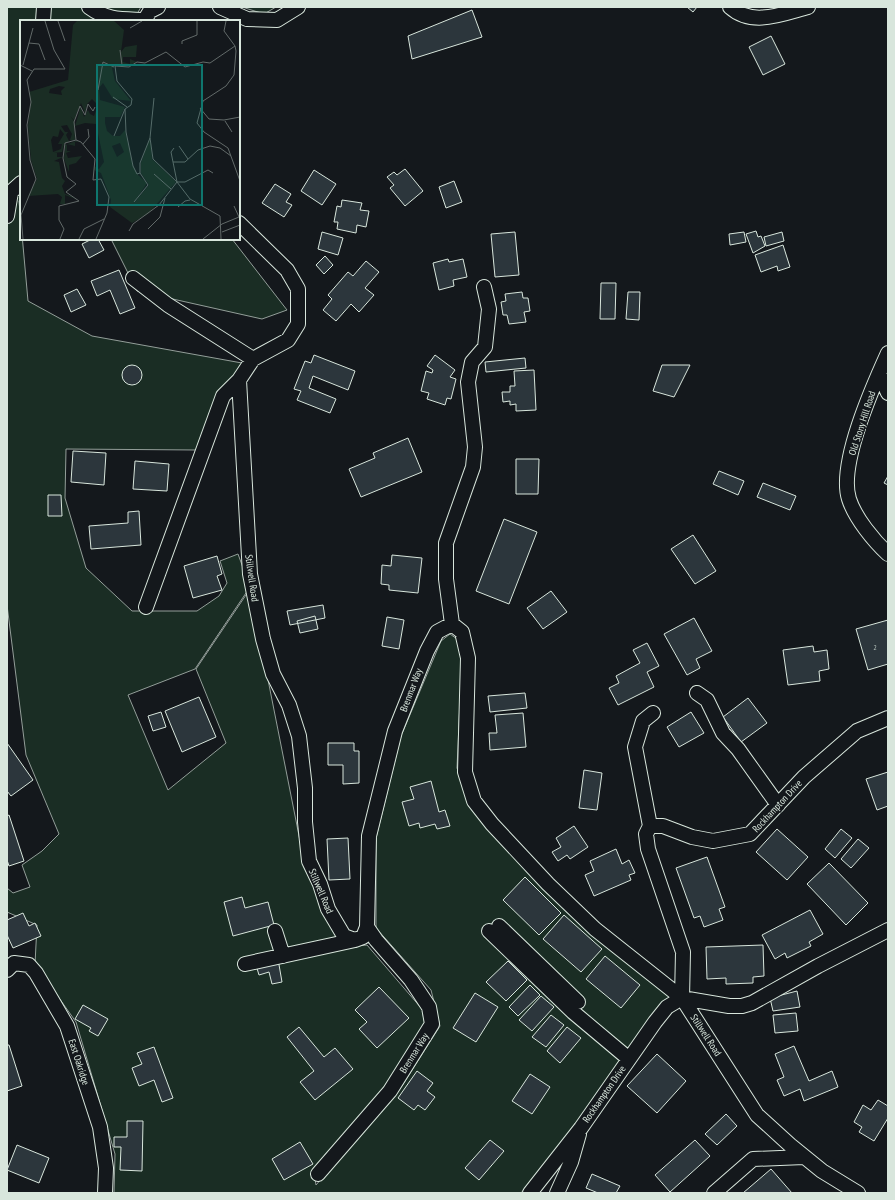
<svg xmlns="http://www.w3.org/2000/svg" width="895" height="1200" font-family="'PT Sans Narrow',sans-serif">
  <rect width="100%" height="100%" fill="#14181c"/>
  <path fill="#1a2d24" stroke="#939e99" d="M 7,7 L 141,7 L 133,21 L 21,21 L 21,198 L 19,201 L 28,301 L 92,336 L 242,363 L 198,450 L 66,449 L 65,498 L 86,568 L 132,611 L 197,611 L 219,596 L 227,583 L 220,561 L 238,554 L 250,587 L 195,669 L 128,695 L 168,790 L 226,743 L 196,669 L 250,589 L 304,861 L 346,947 L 367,945 L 422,1009 L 425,1025 L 384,1087 L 314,1172 L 316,1185 L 402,1086 L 440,1026 L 431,990 L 376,928 L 376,838 L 401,736 L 441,641 L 450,634 L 457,639 L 462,658 L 457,768 L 469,802 L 676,998 L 521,1193 L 114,1193 L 115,1154 L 76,1022 L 35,964 L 37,925 L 7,912 L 7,888 L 13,893 L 30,887 L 22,865 L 42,851 L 59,834 L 26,755 L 7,605 Z
    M 242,7 L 276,7 L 264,14 Z
    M 111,239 L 232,239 L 287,310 L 262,319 L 137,291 Z"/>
  <path fill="#2c363c" stroke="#d8e6dc" d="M 687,7 L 697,7 L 693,12 Z
    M 472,10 L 482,37 L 412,59 L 408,36 Z
    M 771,36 L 785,64 L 763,75 L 749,47 Z
    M 405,169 L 423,191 L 405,206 L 390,188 L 394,185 L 387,177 L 394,172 L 397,175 Z
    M 314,170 L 336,184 L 322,205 L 301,191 Z
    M 454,181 L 462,202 L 446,208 L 439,187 Z
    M 275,184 L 291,194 L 286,202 L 292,205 L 284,217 L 262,203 Z
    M 342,200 L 362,203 L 360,210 L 369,211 L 366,227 L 357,225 L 356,233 L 337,229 L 338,222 L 334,222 L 337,206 L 341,207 Z
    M 756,231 L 758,237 L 761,236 L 765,246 L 753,253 L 746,234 Z
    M 322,232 L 343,238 L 338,255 L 318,249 Z
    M 515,232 L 519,275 L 495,277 L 491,234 Z
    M 744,232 L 746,242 L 730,245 L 729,234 Z
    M 782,232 L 784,241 L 766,246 L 764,237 Z
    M 92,239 L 98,239 L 104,250 L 89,258 L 82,244 Z
    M 783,245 L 790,267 L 778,271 L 777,266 L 761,272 L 755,255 Z
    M 325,256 L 333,265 L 324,274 L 316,265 Z
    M 448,259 L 449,262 L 463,259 L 467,277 L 453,280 L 454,286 L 439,290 L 433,263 Z
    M 366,261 L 379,272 L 365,288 L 374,295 L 359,312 L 351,304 L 336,321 L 323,310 L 332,299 L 328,295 L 348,272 L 353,276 Z
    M 119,270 L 135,308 L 120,314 L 110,290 L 97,296 L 91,281 Z
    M 601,283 L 616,283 L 615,319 L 600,319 Z
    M 77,289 L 86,305 L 71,312 L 64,295 Z
    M 522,292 L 523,298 L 528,298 L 530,311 L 524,312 L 526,322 L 509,324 L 507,315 L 503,315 L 501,302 L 506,301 L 505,294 Z
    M 628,292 L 640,292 L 639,320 L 626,319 Z
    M 314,355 L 355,371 L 348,390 L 313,376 L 309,388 L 336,399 L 330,413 L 297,400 L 301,391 L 294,389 L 305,361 L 311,363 Z
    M 435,355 L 455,370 L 450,377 L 456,379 L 451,399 L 447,398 L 445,405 L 427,399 L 429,393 L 421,391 L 426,371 L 432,373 L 433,370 L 427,366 Z
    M 525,358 L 526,368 L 486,372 L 485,362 Z
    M 662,365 L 690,365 L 674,397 L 653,391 Z
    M122 375a10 10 0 1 1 20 0a10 10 0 1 1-20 0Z
    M 534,370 L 536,410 L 516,411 L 516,404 L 510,405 L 510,401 L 503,402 L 502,392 L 510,392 L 510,386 L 515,386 L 514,371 Z
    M 408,438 L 422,472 L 361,497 L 349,469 L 375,458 L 373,453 Z
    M 73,451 L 106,453 L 104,485 L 71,482 Z
    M 516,459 L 539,459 L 538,494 L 516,494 Z
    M 135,461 L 169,464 L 167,491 L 133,489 Z
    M 719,471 L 744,481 L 738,495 L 713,484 Z
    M 888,476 L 888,485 L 884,483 Z
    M 763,483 L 796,496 L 790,510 L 757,497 Z
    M 48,495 L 61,495 L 62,516 L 48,516 Z
    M 139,511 L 141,545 L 91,549 L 89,526 L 128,523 L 128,512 Z
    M 504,519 L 537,532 L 509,604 L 476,591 Z
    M 693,535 L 716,571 L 695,584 L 671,549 Z
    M 392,555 L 422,558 L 418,593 L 389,590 L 389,585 L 381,584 L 382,565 L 391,566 Z
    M 217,556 L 222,574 L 217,576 L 222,590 L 193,598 L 184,566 Z
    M 551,591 L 567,612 L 543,629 L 527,608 Z
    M 323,605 L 325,618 L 290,625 L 287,611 Z
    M 315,616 L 318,629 L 300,633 L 297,621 Z
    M 387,617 L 404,620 L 399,649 L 382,646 Z
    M 694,618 L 712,651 L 696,659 L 700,668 L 687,675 L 664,634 Z
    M 888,620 L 888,664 L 868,670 L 856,629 Z
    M 647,643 L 659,666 L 647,672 L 654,687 L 618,705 L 609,688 L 619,683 L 616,676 L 640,663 L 633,650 Z
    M 813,646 L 814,652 L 827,650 L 829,669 L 819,671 L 820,681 L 788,685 L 783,650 Z
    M 525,693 L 527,708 L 490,712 L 488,696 Z
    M 199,697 L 216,737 L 182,752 L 165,711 Z
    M 748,698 L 767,723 L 741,742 L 723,717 Z
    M 161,712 L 166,727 L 153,731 L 148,716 Z
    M 691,712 L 704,733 L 679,747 L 667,727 Z
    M 523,713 L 526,747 L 490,750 L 489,733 L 497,733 L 495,715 Z
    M 7,743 L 33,780 L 11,796 L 7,791 Z
    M 328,743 L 354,743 L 354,751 L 359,751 L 359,783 L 343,784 L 343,765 L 328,765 Z
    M 584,770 L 602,773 L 597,810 L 579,808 Z
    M 888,772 L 888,806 L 877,810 L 866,779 Z
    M 431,781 L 439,812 L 445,810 L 450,826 L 437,829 L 435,824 L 420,828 L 419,823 L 409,826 L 402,802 L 414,799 L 410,787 Z
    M 9,815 L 24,861 L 9,866 L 7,860 L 7,816 Z
    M 574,826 L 588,847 L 570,859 L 567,855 L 558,861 L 552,852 L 561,847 L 556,838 Z
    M 777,829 L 808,857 L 787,880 L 756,852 Z
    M 841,829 L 852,838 L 835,858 L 825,849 Z
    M 348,838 L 350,879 L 329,880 L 327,839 Z
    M 858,839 L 869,848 L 851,868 L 841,859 Z
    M 616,849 L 622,864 L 629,860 L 635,873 L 629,875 L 631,880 L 594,896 L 585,875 L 594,871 L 590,861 Z
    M 707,857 L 725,907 L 719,909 L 723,920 L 704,927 L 700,916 L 694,918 L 676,868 Z
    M 829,863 L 868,903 L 846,925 L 807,884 Z
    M 525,877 L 561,913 L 539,935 L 503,900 Z
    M 242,897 L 245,908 L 268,902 L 274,925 L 233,936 L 224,902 Z
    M 810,910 L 823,934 L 809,942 L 811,946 L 787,958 L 785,953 L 775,959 L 762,935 Z
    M 23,913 L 29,926 L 35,923 L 41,936 L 13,948 L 7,935 L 7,920 Z
    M 564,915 L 602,949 L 581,972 L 543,939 Z
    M 763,945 L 764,976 L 753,977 L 753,983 L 726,984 L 726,978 L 707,979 L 706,947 Z
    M 605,956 L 640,985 L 621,1008 L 586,979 Z
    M 278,959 L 282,982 L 272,984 L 269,972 L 259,975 L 256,965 Z
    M 508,961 L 527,980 L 506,1001 L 486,982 Z
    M 530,985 L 540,995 L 518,1016 L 509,1007 Z
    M 379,987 L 409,1018 L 377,1048 L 359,1029 L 367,1022 L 355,1010 Z
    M 797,991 L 800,1007 L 773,1011 L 770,998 Z
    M 475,993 L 498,1007 L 476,1042 L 453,1028 Z
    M 541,996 L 554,1007 L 532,1031 L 519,1020 Z
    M 83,1005 L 108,1019 L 98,1036 L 89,1031 L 91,1028 L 75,1019 Z
    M 796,1013 L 798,1031 L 775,1033 L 773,1015 Z
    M 551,1015 L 564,1025 L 546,1047 L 532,1037 Z
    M 299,1027 L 324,1057 L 335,1048 L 353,1069 L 315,1100 L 300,1082 L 314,1071 L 287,1037 Z
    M 567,1027 L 581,1038 L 560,1063 L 547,1051 Z
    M 7,1045 L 9,1045 L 22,1086 L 7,1091 Z
    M 794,1046 L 809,1081 L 832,1071 L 838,1087 L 804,1101 L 800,1089 L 784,1096 L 777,1080 L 784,1077 L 775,1054 Z
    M 154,1047 L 173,1098 L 162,1102 L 154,1080 L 139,1086 L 132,1068 L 142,1064 L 137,1053 Z
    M 657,1054 L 686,1081 L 657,1113 L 627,1086 Z
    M 417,1071 L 433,1083 L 427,1091 L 435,1097 L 425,1110 L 418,1105 L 414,1110 L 398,1098 Z
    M 530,1074 L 550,1087 L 532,1114 L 512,1101 Z
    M 878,1100 L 888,1106 L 888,1118 L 874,1141 L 859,1132 L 862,1127 L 854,1122 L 863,1105 L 871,1110 Z
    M 726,1114 L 737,1126 L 717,1145 L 705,1134 Z
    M 127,1121 L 143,1121 L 142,1171 L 120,1170 L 121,1147 L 114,1147 L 114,1137 L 127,1137 Z
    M 490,1140 L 504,1151 L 479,1180 L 465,1168 Z
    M 695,1140 L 710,1156 L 670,1192 L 655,1175 Z
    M 300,1142 L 313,1164 L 284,1180 L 272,1159 Z
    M 17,1145 L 49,1158 L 39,1183 L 7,1170 Z
    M 771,1169 L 792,1193 L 743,1193 Z
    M 592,1174 L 620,1186 L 616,1193 L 598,1193 L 586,1188 Z"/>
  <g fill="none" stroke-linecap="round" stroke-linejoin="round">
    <g stroke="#d8e6dc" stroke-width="16">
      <path id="minor" d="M 89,7 C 108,21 123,19 145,20
        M 220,7 L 247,19 L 277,20 L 298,7
        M 730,7 C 752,27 782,14 808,7
        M 43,21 L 44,7
        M 144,21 L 150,11 L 158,7
        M 7,216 L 11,192 L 21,183
        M 239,223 L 287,270 L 298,289 L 298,324 L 288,340 L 253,359 L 239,380 L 250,574 L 263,639 L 273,674 L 289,705 L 299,736 L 305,788 L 305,822 L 309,861 L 320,884 L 328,909 L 344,936 L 355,940 L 363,937 L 367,927
        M 133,278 L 168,305 L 253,359
        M 888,353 C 873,386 838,464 849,499 C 855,518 874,541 888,554
        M 879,373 L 888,393
        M 146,607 L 223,396 L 239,380
        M 452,624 L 446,579 L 446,543 L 473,467 L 475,447 L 468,382 L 472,362 L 485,347 L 489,309 L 484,287
        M 697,693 L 707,700 L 723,733 L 738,749 L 778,805
        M 650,826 L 646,834 L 648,849 L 683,952 L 682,998 L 757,1115 L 790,1145 L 822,1171 L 858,1193
        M 650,826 L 663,826 L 692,837 L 713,841 L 750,834 L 804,777 L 857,731 L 888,718
        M 650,826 L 635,747 L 643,721 L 653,713
        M 499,926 L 578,1002
        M 275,931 L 283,956
        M 489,931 L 573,1012 L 629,1059
        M 245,964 L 355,940
        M 7,970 L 14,963 L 29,965 L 36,973 L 67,1026 L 100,1127 L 106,1168 L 105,1193
        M 318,1174 L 390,1091 L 432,1024 L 429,1007 L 411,980 L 376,940 L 367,927 L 369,836 L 395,731 L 427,651 L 437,632 L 452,624 L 462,632 L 468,658 L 465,772 L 474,801 L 492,824 L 548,884 L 595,929 L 682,998 L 729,1006 L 742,1006 L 752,1003 L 818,966 L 888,930
        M 530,1193 L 581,1128 L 655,1022 L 667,1007 L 682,998
        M 557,1193 L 571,1162 L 579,1134
        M 714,1193 L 753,1159 L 804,1157"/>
    </g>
    <use href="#minor" stroke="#14181c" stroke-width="14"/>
  </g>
  <g text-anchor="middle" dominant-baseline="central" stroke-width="3" stroke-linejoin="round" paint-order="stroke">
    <g font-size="8" fill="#adbab4">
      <text x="875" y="647">2</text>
    </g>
    <g font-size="10" fill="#d8e6dc" stroke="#14181c">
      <text transform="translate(862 423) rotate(-72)">Old Stony Hill Road</text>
      <text transform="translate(252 578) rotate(82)">Stillwell Road</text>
      <text transform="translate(411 690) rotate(-69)">Brenmar Way</text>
      <text transform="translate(777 806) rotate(-47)">Rockhampton Drive</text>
      <text transform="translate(321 891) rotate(67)">Stillwell Road</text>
      <text transform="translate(706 1035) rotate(57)">Stillwell Road</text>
      <text transform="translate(414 1053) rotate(-58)">Brenmar Way</text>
      <text transform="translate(79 1062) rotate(72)">East Oakridge</text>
      <text transform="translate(604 1094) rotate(-55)">Rockhampton Drive</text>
    </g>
  </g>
  <g transform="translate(20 20)">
    <rect width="220" height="220" fill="#14181c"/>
    <path d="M 57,1 L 94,1 L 104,10 L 101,32 L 105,27 L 117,25 L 116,37 L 103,37 L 103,42 L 110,44 L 110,39 L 117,42 L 108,46 L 100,44 L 92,48 L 95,61 L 111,81 L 93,79 L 83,63 L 79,68 L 80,80 L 105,87 L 100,97 L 85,97 L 85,103 L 87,111 L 93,116 L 100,116 L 105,110 L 113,146 L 118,155 L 127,163 L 114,183 L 129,165 L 121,153 L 121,143 L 129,120 L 131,122 L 132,139 L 156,162 L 128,194 L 112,203 L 90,187 L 91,180 L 81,153 L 74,150 L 74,146 L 79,149 L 84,142 L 76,104 L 65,103 L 55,106 L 61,86 L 64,97 L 68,90 L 70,94 L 74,96 L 78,85 L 72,79 L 67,84 L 65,93 L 61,83 L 54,100 L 50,96 L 54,101 L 55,120 L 50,120 L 52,114 L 47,105 L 41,106 L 45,112 L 48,112 L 46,115 L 49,121 L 44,124 L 42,132 L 34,133 L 37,133 L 37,137 L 43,137 L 34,141 L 39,142 L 42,158 L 45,161 L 42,166 L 45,174 L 51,176 L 56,179 L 45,175 L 45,184 L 40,184 L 42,177 L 38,174 L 8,176 L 17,159 L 11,140 L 8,106 L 11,82 L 9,72 L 48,60 L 53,5 ZM 39,66 L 45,67 L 41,71 L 42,75 L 29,73 L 30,69 ZM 40,109 L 44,114 L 38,124 L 42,124 L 41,129 L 33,132 L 31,120 L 33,116 L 38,117 ZM 100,123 L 104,132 L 97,137 L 92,126 ZM 56,121 L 59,122 L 55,122 L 55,126 L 47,124 L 47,131 L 51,131 L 46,133 L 48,138 L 62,136 L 56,143 L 49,145 L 49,152 L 44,139 L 45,125 Z" fill="#1a2d24" fill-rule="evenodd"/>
    <path fill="none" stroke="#626a69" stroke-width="1" d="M 38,1 L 45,21M 206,1 L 204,11 L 215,26 L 216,31 L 214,55 L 206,66 L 183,81 L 177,103 L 184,112 L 208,128 L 220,161M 110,8 L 122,1M 9,23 L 19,24 L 25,40M 162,24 L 162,21 L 177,15 L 177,1M 100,30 L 102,45M 0,45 L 12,51M 3,45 L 13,8M 78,70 L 83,42 L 94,47M 93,77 L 107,87M 60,86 L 65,95 L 68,84 L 73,91 L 75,87M 180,88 L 189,99 L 204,100 L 220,97M 205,101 L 212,112M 94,116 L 105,89M 130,118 L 134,78M 56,120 L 61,122 L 75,139 L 73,160 L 81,159 L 89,177 L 87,193 L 76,219M 63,124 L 69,117 L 68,109M 159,126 L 168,139M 154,128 L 151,132 L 157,162 L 170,179 L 200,196 L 201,219M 153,142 L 165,142 L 178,130 L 190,126 L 200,128 L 211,136M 120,153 L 117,154 L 113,146 L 106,112 L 105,89 L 111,85 L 112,79 L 97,61 L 95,46 L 109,47 L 117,42 L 125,43 L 146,32 L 165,47 L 183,42 L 190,43 L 215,26M 134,154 L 151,169M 114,182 L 128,165 L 120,153 L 120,143 L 130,118 L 133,139 L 157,162 L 165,162 L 188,150 L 193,153M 158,187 L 165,181 L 170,180M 128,209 L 140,197 L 145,178M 109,211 L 113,204 L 139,185 L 157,162M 202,212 L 220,205M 3,219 L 1,195 L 16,159 L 10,140 L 7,105 L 11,82 L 7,60 L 14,49 L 45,49 L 34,30 L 25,1M 40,219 L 44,209 L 39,200 L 39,186 L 59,181 L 46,172 L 56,164 L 47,157 L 43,138 L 45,123 L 56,120 L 54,102 L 60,86M 59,219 L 64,209 L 84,199M 183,219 L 202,204 L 219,197 L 214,186"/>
    <path fill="#0f766e" fill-opacity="0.15" stroke="#0f766e" stroke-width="2" d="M 77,45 L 182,45 L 182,185 L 77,185 Z"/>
    <rect width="220" height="220" fill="none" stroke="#d8e6dc" stroke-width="2"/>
  </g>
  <rect width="895" height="1200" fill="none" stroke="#d8e6dc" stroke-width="16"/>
</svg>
